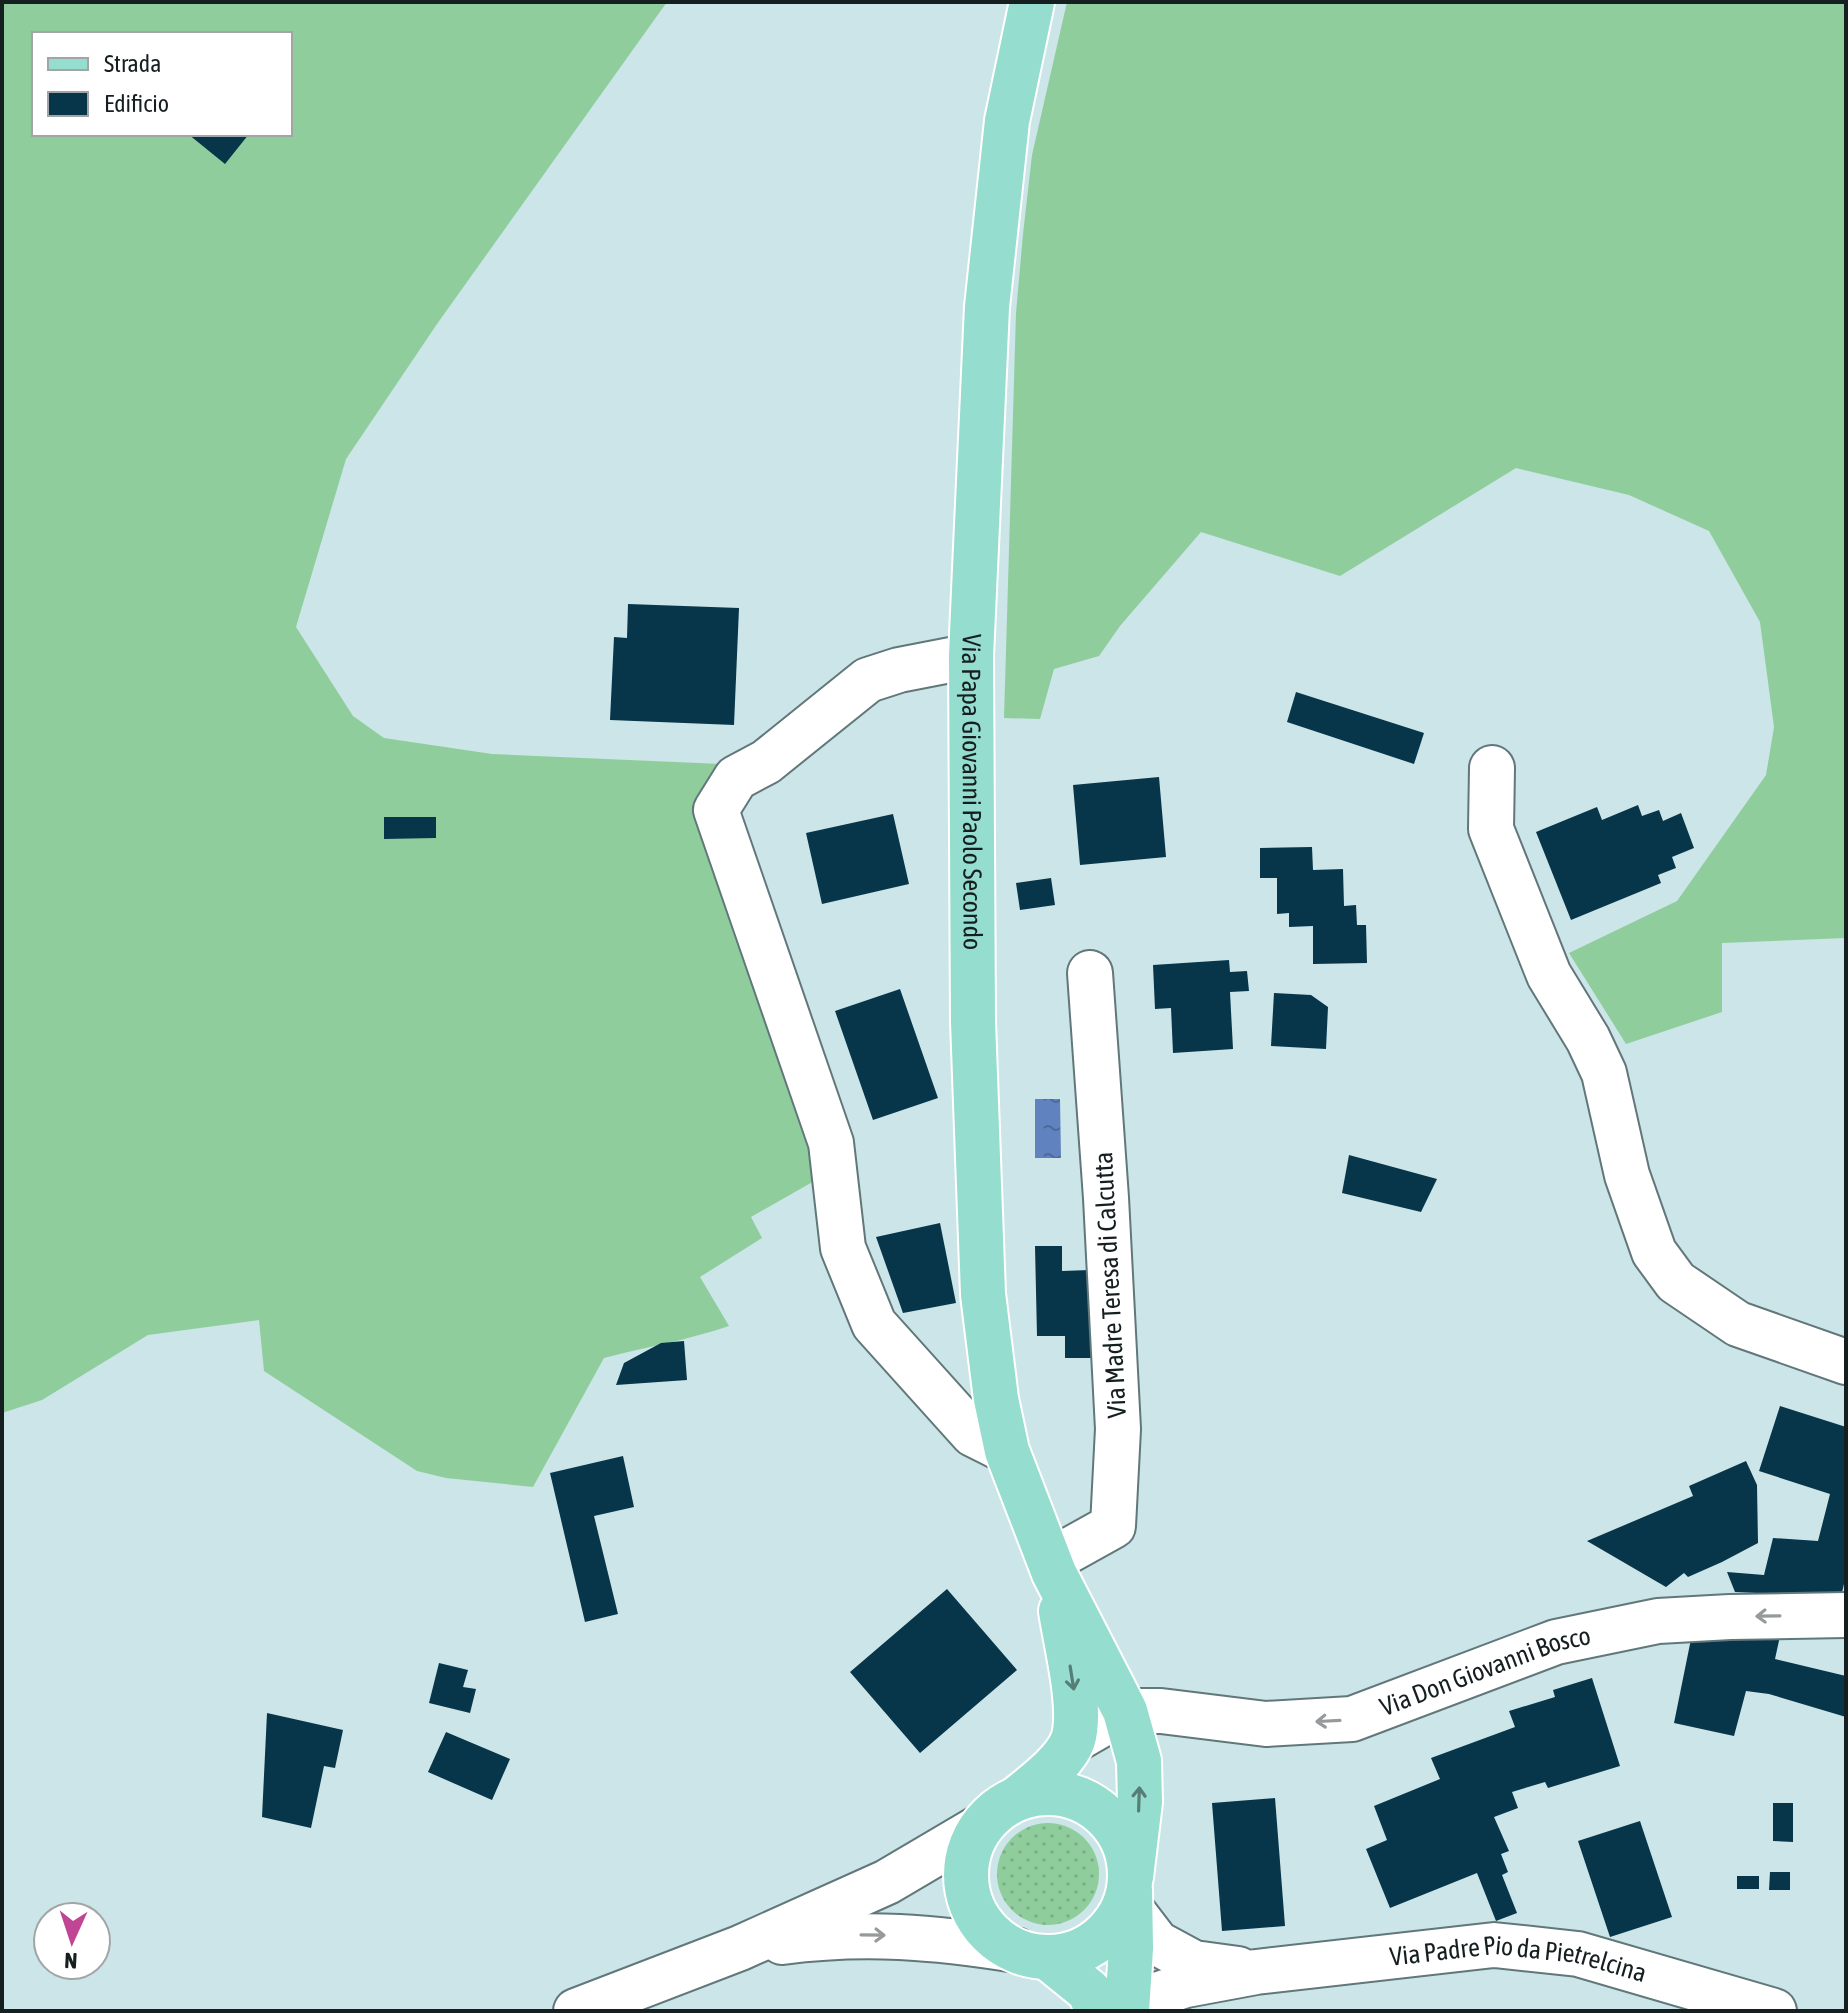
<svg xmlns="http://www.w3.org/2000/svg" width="1848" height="2013" font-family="'Asap Condensed',sans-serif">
  <defs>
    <pattern id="garden-dots" width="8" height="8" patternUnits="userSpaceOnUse" patternTransform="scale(2)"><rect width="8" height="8" fill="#8fce9c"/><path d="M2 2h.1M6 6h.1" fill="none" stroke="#7bb086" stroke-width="1.8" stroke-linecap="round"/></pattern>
    <pattern id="water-ripples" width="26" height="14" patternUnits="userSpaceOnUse" patternTransform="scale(2)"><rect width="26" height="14" fill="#6082be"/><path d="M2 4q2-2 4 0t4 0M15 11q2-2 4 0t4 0" fill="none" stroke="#4e6a9a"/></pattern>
  </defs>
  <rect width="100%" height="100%" fill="#cce5e8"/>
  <path fill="#8fce9c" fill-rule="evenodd" d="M 2,2 L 667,2 L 437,324 L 346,459 L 296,627 L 353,716 L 384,738 L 492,754 L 721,764 L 823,1176 L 751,1217 L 762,1238 L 700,1277 L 729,1326 C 688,1340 646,1347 604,1358 L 533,1487 L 446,1478 L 417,1471 L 264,1371 L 259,1320 L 148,1335 L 42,1400 L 2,1413 ZM 34,34 L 290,34 L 290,134 L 34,134 Z
    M 1067,2 L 1846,2 L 1846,938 L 1722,943 L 1722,1012 L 1626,1044 L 1569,953 L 1677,901 L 1766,775 L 1774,727 L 1760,622 L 1709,531 L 1629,495 L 1516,468 L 1340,576 L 1201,532 L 1120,626 L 1099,656 L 1054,669 L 1040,719 L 1004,718 L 1016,313 L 1023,234 L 1032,155 Z"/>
  <path fill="url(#garden-dots)" d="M997 1874a51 51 0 1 1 102 0a51 51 0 1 1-102 0Z"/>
  <path fill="url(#water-ripples)" d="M 1035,1099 L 1060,1099 L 1061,1158 L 1035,1158 Z"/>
  <path fill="#07354a" d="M 188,134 L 249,134 L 225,164 Z
    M 628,604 L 739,608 L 734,725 L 610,720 L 614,637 L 627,638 Z
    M 1296,692 L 1424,733 L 1414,764 L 1287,722 Z
    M 1159,777 L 1166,857 L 1080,865 L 1073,785 Z
    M 1638,805 L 1642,816 L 1659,810 L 1663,821 L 1681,813 L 1694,848 L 1672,857 L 1676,868 L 1658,875 L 1661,883 L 1571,920 L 1536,832 L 1597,807 L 1602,820 Z
    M 893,814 L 909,884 L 822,904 L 806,833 Z
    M 384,817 L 436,817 L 436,838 L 384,839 Z
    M 1312,847 L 1313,870 L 1343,869 L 1344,906 L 1356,905 L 1357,925 L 1366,925 L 1367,963 L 1313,964 L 1313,926 L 1289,927 L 1289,913 L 1277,914 L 1277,878 L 1260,878 L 1260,848 Z
    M 1051,878 L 1055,905 L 1020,910 L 1016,883 Z
    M 1229,960 L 1230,972 L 1247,971 L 1249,991 L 1230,992 L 1233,1049 L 1173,1053 L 1171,1008 L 1155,1009 L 1153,965 Z
    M 900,989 L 938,1098 L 873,1120 L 835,1011 Z
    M 1274,993 L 1311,995 L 1328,1007 L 1326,1049 L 1271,1046 Z
    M 1349,1155 L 1437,1179 L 1421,1212 L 1342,1193 Z
    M 940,1223 L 956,1303 L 903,1313 L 876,1237 Z
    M 1035,1246 L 1062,1246 L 1062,1271 L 1090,1270 L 1092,1358 L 1065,1358 L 1065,1336 L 1037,1336 Z
    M 684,1341 L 687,1380 L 616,1385 L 624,1363 L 661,1343 Z
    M 1780,1406 L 1846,1427 L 1846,1575 L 1841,1597 L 1735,1592 L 1727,1572 L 1764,1575 L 1773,1538 L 1818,1541 L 1830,1494 L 1759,1471 Z
    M 623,1456 L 634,1507 L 594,1516 L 618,1614 L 585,1622 L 550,1473 Z
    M 1746,1461 L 1757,1485 L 1758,1543 L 1722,1562 L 1688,1577 L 1684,1573 L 1666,1587 L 1587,1541 L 1693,1496 L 1689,1486 Z
    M 947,1589 L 1017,1670 L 920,1753 L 850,1672 Z
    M 1780,1636 L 1775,1659 L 1846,1676 L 1846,1717 L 1769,1694 L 1746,1691 L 1734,1736 L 1674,1723 L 1691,1639 Z
    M 439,1663 L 468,1670 L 463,1687 L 476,1689 L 470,1713 L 429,1703 Z
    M 1592,1678 L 1620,1766 L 1548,1788 L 1545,1782 L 1512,1792 L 1518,1808 L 1494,1817 L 1509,1851 L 1501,1854 L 1508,1872 L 1502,1875 L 1517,1913 L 1496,1921 L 1477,1873 L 1390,1908 L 1366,1849 L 1387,1840 L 1374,1806 L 1440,1779 L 1431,1758 L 1515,1727 L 1509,1711 L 1555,1697 L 1553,1690 Z
    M 267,1713 L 343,1730 L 335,1768 L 324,1766 L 311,1828 L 262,1817 Z
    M 446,1732 L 510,1759 L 492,1800 L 428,1772 Z
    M 1275,1798 L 1285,1926 L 1222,1931 L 1212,1803 Z
    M 1773,1803 L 1793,1803 L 1793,1842 L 1773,1841 Z
    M 1640,1821 L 1672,1917 L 1610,1937 L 1578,1841 Z
    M 1770,1872 L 1790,1872 L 1790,1890 L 1769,1890 Z
    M 1737,1876 L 1759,1876 L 1759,1889 L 1737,1889 Z"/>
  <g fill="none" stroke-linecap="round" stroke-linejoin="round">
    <g stroke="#61777a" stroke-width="48">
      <g id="minor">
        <path d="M 971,656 L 899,670 L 868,680 L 766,762 L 736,778 L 716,810 L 831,1143 L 843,1248 L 874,1324 L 973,1434 L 1007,1451"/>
        <path d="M 1492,768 L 1491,829 L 1549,975 L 1588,1039 L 1604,1073 L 1627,1175 L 1654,1252 L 1676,1282 L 1738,1324 L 1846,1362"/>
        <path d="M 1050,1561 L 1113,1526 L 1118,1429 L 1106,1198 L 1090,973"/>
        <path id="s1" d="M 1073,1741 L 1125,1711 L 1161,1711 L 1266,1724 L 1352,1719 L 1556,1642 L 1658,1621 L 1730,1617 L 1846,1615"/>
        <path d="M 1131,1909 L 1157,1943 L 1194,1963 L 1238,1969"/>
        <path d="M 782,1942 C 864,1931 935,1937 1016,1950"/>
        <path d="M 576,2011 L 740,1948 L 887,1882 L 982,1826"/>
        <path id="s2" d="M 1135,2011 L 1153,1996 L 1186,1985 L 1256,1972 L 1494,1945 L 1578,1954 L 1774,2011"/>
      </g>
    </g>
    <g stroke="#fff" stroke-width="48">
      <g id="major">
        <path id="s3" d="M 1032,2 L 1007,121 L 987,307 L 971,656 L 973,1021 L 983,1294 L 996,1399 L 1007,1451 L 1054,1573 L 1125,1711 L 1139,1761 L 1140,1802 L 1131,1877"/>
        <circle cx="1048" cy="1875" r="82"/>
        <path d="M 1018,1798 C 1035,1784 1065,1762 1073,1740 C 1083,1709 1066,1644 1061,1611"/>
        <path d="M 1047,1957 L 1089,1991 L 1098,2011"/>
        <path d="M 1127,2011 L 1131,1948 L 1130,1890"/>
      </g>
    </g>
    <use href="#minor" stroke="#fff" stroke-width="44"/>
    <use href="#major" stroke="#95ddce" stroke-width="44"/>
  </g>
  <defs><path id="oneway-shaft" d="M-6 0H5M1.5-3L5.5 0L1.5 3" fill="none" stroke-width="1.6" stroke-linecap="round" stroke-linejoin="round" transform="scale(2)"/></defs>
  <g stroke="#969a9b">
    <use href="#oneway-shaft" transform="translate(1768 1616) rotate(179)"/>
    <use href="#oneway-shaft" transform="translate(1328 1721) rotate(177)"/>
    <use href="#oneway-shaft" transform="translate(873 1935) rotate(1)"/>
  </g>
  <g stroke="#567e77">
    <use href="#oneway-shaft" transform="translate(1072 1678) rotate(81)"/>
    <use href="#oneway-shaft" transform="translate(1139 1799) rotate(-88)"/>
  </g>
  <g text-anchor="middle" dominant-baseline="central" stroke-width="8" stroke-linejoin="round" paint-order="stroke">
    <g font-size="26" fill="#161f20" stroke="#fff">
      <text stroke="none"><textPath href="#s3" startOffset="794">Via Papa Giovanni Paolo Secondo</textPath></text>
      <text transform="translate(1110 1285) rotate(-93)">Via Madre Teresa di Calcutta</text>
      <text stroke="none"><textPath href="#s1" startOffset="430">Via Don Giovanni Bosco</textPath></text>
      <text stroke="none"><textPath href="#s2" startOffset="394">Via Padre Pio da Pietrelcina</textPath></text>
    </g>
  </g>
  <rect width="1848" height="2013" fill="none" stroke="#161f20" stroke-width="8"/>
  <rect x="32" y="32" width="260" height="104" fill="#ffffff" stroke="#a2a5a6" stroke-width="2"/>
  <rect x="48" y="58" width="40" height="12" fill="#95ddce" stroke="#a2a5a6" stroke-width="2"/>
  <text x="104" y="72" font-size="24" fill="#161f20">Strada</text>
  <rect x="48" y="92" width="40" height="24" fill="#07354a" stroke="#a2a5a6" stroke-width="2"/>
  <text x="104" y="112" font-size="24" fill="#161f20">Edificio</text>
  <g transform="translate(72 1941) rotate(183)"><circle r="38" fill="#ffffff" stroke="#a2a5a6" stroke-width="2"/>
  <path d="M0-6L14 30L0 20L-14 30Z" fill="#c14595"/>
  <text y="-12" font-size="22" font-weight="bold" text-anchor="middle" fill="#161f20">N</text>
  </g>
</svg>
